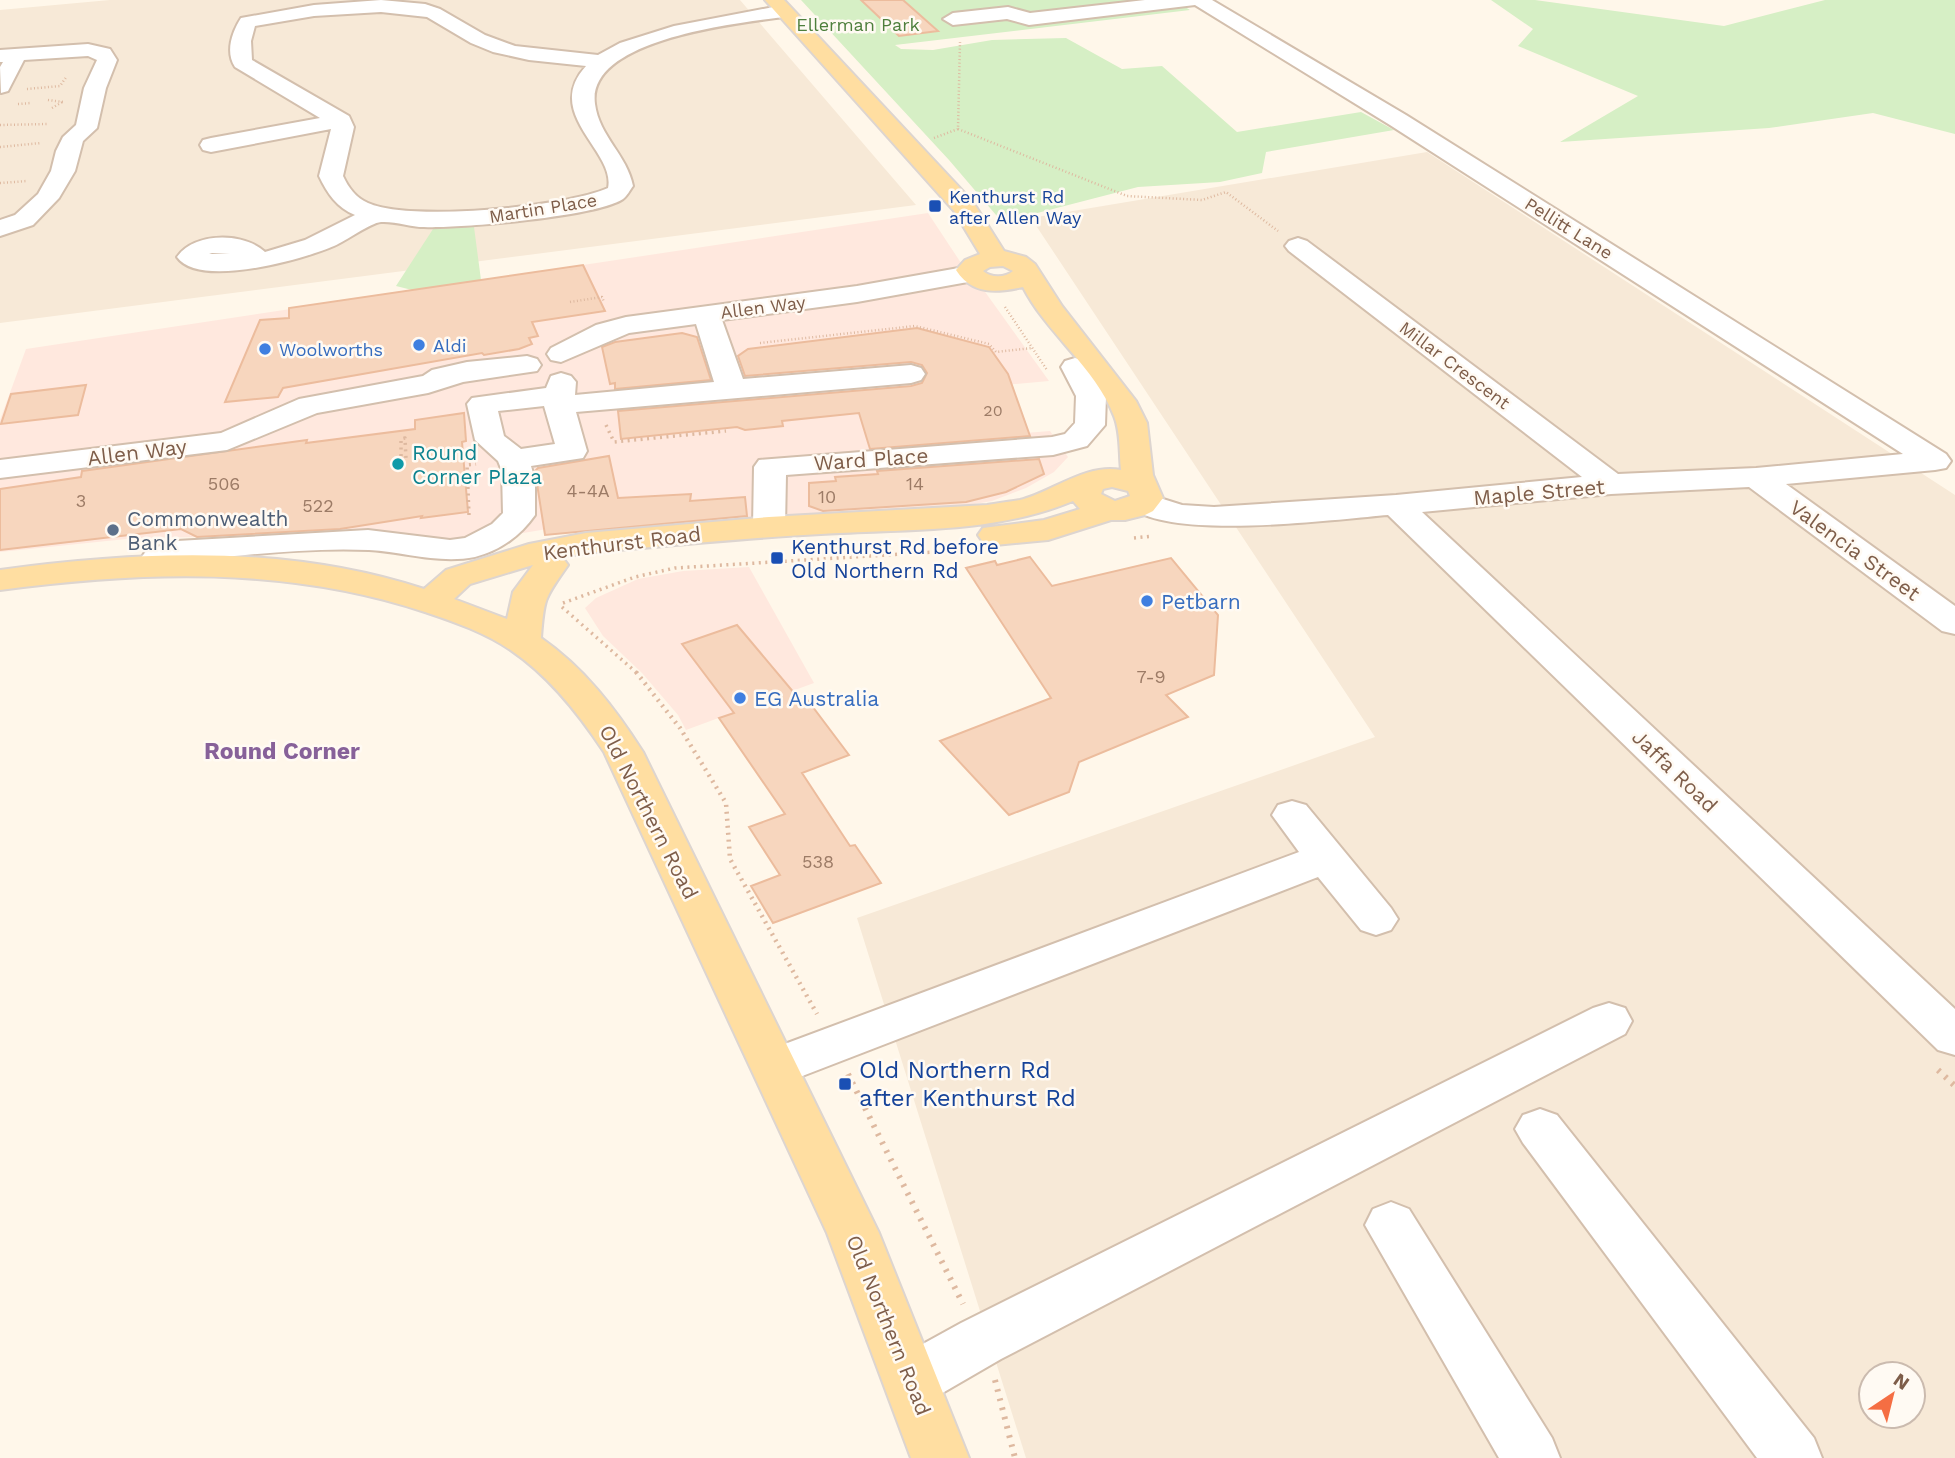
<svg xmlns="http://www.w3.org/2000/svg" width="1955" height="1458" font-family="'Work Sans',sans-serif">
  <rect width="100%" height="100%" fill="#fff7ea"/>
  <path fill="#f7e9d7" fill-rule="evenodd" d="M 110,0 L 740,0 L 916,205 L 0,323 L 0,10 Z
    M 1427,152 L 1955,495 L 1955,1458 L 1026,1458 L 857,918 L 1375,737 L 1031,218 ZM 1871,1374 L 1913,1374 L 1913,1416 L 1871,1416 Z"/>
  <path fill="#ffe8de" d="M 928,213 L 963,266 L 960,274 L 966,283 L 983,289 L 1049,381 L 946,390 L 963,438 L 1050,431 L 1068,457 L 1054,472 L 1026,488 L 992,501 L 963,506 L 547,529 L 458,544 L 276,536 L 136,538 L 0,552 L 0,420 L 26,349 Z
    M 749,567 L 814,683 L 686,730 L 678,715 L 642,673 L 603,636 L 585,608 L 596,598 L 638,579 L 683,571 Z"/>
  <path fill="#d6efc5" d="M 801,0 L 1174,0 L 1190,10 L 895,45 L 901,49 L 933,50 L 992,40 L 1066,38 L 1122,69 L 1162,66 L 1237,132 L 1361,112 L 1394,130 L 1266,152 L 1262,173 L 1220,182 L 1138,187 L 1002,222 L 949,160 Z
    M 1491,0 L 1535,0 L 1724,26 L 1825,0 L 1955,0 L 1955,134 L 1873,113 L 1769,128 L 1560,142 L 1638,96 L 1518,46 L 1533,29 Z
    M 474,227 L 481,280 L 412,290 L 396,286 L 433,229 Z"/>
  <path fill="#f7d6be" stroke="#ecbc9d" stroke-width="2" d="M 861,0 L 903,0 L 938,31 L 899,36 Z
    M 583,265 L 605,311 L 532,322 L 538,336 L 529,338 L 532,344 L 519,349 L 484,355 L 482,353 L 283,388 L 278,397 L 225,402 L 260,320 L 289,318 L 289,308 Z
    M 917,328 L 989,347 L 1008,374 L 1030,436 L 870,449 L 859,413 L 782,421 L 783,426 L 745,430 L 737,427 L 621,439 L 618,411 L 911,386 L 922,383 L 927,373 L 922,365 L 911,362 L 745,376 L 738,356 L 748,349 Z
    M 682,333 L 697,337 L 711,380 L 615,389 L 615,383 L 610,384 L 602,347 L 615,342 Z
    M 86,385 L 78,415 L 1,424 L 11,394 Z
    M 464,413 L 466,441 L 462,442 L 468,512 L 421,518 L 422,516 L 340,529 L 197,537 L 181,529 L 0,550 L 0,489 L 81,477 L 82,471 L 104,468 L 307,440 L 306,443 L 415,429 L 415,420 Z
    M 609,456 L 618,498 L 691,494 L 690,501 L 745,497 L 747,516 L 545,535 L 535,471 L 538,468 Z
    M 1039,459 L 1044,474 L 1006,492 L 966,502 L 823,511 L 809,506 L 809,483 L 836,481 L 835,477 L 878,474 L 877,471 Z
    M 1030,557 L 1052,586 L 1171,558 L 1218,615 L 1214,675 L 1166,695 L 1188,717 L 1079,762 L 1069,792 L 1009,815 L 940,741 L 1051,698 L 966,568 L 995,561 L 997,565 Z
    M 737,625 L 800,700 L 806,698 L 849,755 L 802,773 L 850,846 L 855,845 L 881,883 L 773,923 L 751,886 L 780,875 L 749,827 L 785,814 L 719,718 L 734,713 L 682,644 Z"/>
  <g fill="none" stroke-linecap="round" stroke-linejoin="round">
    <g stroke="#d3bfad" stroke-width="4">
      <path id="minor" d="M 381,0 L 425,4 L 440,9 L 485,35 L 515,46 L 598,55 L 620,43 L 674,26 L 784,5 L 793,11 L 784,17 C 739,23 586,39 595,104 C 599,136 627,155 633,186 C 630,190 627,196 623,199 C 599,216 458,229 424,227 C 410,227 395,221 381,222 C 370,223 346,241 334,246 C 304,259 199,289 177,257 C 194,232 244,232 265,252 L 305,240 L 355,215 C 337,208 327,193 319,176 L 331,129 L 211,152 L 203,150 L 200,145 L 203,140 L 211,138 L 320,118 L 235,67 C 225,52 232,32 241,18 L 314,5 ZM 381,12 L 427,17 L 471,43 L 493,52 L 529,60 L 586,66 C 542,114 616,151 608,188 C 565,207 410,222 368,203 C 356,198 348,187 343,176 L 354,127 L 349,116 L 252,60 L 251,41 L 255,26 L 314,16 ZM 212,253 L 230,254 L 209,254 Z
        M 1145,0 L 1212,0 L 1406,115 L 1946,454 L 1951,461 L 1946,468 L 1935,470 L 1786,484 L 1955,606 L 1955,634 L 1942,631 L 1749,487 L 1611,494 L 1422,512 L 1955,1009 L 1955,1055 L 1938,1050 L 1388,515 C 1339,519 1156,543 1128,503 L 1133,496 L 1144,493 L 1182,505 L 1214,507 L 1396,495 L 1582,477 L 1289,251 L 1285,246 L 1289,241 L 1298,238 L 1307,241 L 1618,474 L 1756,468 L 1903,454 L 1390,125 L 1195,5 L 1029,25 L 1007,19 L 953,25 L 943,19 L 953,13 L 1008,7 L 1030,13 Z
        M 88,44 L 110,49 L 117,60 L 106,88 L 97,128 L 83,141 L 75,171 L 59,198 L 33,225 L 0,236 L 0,220 L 15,215 L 38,194 L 51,171 L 56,151 L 63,137 L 76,125 L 84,88 L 97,60 L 88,56 L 24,60 L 8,91 L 1,93 L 0,67 L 3,62 L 0,62 L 0,50 Z
        M 970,266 L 979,268 L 983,274 L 979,280 L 857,302 L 722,320 L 743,379 L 911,365 L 921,368 L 925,374 L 921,380 L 911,383 L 576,412 L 587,451 L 583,458 L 531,466 L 535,480 L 535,515 C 521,535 500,551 475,557 C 439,564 404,552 369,550 C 307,547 243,556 181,561 C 161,567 164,581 139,574 L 134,567 L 147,550 L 177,541 L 368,530 L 450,540 L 465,538 L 492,524 L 503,513 L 502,471 L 498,461 L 475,440 L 467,404 L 472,398 L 546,388 L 551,376 L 561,373 L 571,376 L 576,382 L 575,395 L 714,382 L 696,324 L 629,333 L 561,362 L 551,360 L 547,354 L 551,348 L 596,325 L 626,317 L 857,286 ZM 544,406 L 555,444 L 521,449 L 504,436 L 498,411 Z
        M 527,356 L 537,359 L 541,365 L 537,371 L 463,382 L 428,393 L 317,413 L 227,450 L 0,478 L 0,460 L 221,433 L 299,399 L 423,376 L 432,370 L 467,362 Z
        M 1075,358 L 1085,361 L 1106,396 L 1105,425 L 1087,446 L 1053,455 L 786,475 L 785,527 L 781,534 L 769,537 L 757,534 L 753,527 L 754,467 L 759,460 L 1052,437 L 1065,434 L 1075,423 L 1076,396 L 1061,367 L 1065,361 Z
        M 1292,801 L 1306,805 L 1391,908 L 1398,919 L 1391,930 L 1376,935 L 1361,930 L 1318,877 L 792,1080 L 775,1086 L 758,1080 L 751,1067 L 758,1054 L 1299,852 L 1272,815 L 1278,805 Z
        M 1609,1003 L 1625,1008 L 1632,1021 L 1625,1034 L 1001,1359 L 932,1399 L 912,1406 L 892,1399 L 884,1380 L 892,1361 L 961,1323 L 1593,1008 Z
        M 1540,1109 L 1557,1115 L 1814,1438 L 1822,1458 L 1757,1458 L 1523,1143 L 1515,1129 L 1523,1115 Z
        M 1391,1202 L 1409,1209 L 1552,1438 L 1560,1458 L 1499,1458 L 1365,1225 L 1373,1209 Z"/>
    </g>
    <g stroke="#ddd5d0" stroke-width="4">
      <path id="major" d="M 765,0 L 784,0 L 973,202 L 1004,251 L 1026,257 L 1035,264 L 1062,306 L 1136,401 L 1147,423 L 1153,475 L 1163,498 L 1153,511 L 1145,515 L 1125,520 L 1111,520 L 1048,540 L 995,545 L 983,542 L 978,535 L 983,528 L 1044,520 L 1080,509 L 1073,501 C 994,534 905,529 821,534 C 742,538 664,546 586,553 L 562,557 L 568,565 C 545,598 544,597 541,638 C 584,668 615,708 643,752 L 879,1233 L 969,1458 L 911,1458 L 827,1233 L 604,752 C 579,714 550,677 512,651 C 486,633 455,622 425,612 C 287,566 142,571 0,590 L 0,570 C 140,551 288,544 424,589 L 446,570 L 529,544 L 586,533 L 769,517 L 987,505 C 998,503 1009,502 1020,500 C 1052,492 1086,463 1121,470 C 1119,453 1121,433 1114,416 C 1095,367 1047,334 1023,287 C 997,293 972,295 956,270 L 965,260 L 980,254 L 954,211 ZM 1003,266 L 1013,271 C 1005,278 991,278 983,271 L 990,267 ZM 1112,487 L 1128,491 L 1130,496 L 1115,501 L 1101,494 L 1103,489 ZM 533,565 L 513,592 L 507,619 L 454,599 L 470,584 Z"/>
    </g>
    <path stroke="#deb9a0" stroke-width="2.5" stroke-dasharray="1 2.5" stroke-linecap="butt" d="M 27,89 L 60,86 L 67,76
      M 48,100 L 63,102
      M 18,104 L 31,103
      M 52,108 L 64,101
      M 0,125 L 48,124
      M 958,129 L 1127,196 L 1202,200 L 1226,192 L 1278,231
      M 934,138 L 958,129 L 960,42
      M 0,147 L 41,143
      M 0,183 L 27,181
      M 570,302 L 602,297 L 604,302
      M 1005,307 L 1047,370
      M 760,343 L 915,326 L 989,344 L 996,352 L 1032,348"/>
    <path stroke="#deb9a0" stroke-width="3.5" stroke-dasharray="2 4.5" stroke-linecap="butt" d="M 606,425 L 614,442 L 726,431
      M 401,469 L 401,439 L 405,438 L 406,459
      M 469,515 L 467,465 L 476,464
      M 1134,538 L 1153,536
      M 563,603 L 635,577 L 675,568 L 968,550
      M 562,607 L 638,674"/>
    <path stroke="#deb9a0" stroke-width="4.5" stroke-dasharray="2 5" stroke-linecap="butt" d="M 636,672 L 680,728 L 726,803 L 730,859 L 817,1014"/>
    <path stroke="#deb9a0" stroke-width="6" stroke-dasharray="2.5 7" stroke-linecap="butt" d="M 1938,1070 L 1955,1086
      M 848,1074 L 963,1304
      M 995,1380 L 1015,1458"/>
    <use href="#minor" fill="#fff" fill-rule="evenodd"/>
    <use href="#major" fill="#ffdea1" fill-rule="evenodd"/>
  </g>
  <g fill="#1a4fb4" stroke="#fffaf3" stroke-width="2.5">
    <rect x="928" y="199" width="14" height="14" rx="3.5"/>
    <rect x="770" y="551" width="14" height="14" rx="3.5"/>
    <rect x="838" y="1077" width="14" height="14" rx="3.5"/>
  </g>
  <g fill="#3f7fe0" stroke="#fffaf3" stroke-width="2.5">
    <circle cx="419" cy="345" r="7"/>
    <circle cx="265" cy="349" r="7"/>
    <circle cx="1147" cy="601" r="7"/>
    <circle cx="740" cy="698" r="7"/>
  </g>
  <circle fill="#0f9aa8" stroke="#fffaf3" stroke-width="2.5" cx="398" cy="464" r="7"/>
  <circle fill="#5c6f8a" stroke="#fffaf3" stroke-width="2.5" cx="113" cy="530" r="7"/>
  <g text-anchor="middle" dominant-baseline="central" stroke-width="5" stroke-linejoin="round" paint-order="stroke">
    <g font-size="16" fill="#9c7b66">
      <text x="993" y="410">20</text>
    </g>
    <g font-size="18" fill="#4e7f3c" stroke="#fffaf3">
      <text x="858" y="24">Ellerman Park</text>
    </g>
    <g font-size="18" fill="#164399" stroke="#fffaf3" text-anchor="start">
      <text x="949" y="196">Kenthurst Rd<tspan x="949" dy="21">after Allen Way</tspan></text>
    </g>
    <g font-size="18" fill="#7e5d49" stroke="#fffaf3">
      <text transform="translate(543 208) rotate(-9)">Martin Place</text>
      <text transform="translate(1569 228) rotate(32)">Pellitt Lane</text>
      <text transform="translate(763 307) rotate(-7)">Allen Way</text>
      <text transform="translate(1455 365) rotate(37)">Millar Crescent</text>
    </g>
    <g font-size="18" fill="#366cbe" stroke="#fffaf3" text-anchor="start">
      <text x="433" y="345">Aldi</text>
      <text x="279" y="349">Woolworths</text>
    </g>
    <g font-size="18" fill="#9c7b66">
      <text x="224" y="483">506</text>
      <text x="915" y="483">14</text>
      <text x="588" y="490">4-4A</text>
      <text x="827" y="496">10</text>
      <text x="81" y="500">3</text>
      <text x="318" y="505">522</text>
      <text x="1151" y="676">7-9</text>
      <text x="818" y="861">538</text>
    </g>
    <g font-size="21" fill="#7e5d49" stroke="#fffaf3">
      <text transform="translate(137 452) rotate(-7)">Allen Way</text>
      <text transform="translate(871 459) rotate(-4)">Ward Place</text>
      <text transform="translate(1539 492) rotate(-5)">Maple Street</text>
      <text transform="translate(622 543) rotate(-7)">Kenthurst Road</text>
      <text transform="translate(1855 550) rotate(36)">Valencia Street</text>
      <text transform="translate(1675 771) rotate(44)">Jaffa Road</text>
      <text transform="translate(649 812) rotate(63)">Old Northern Road</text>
      <text transform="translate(889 1325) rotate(68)">Old Northern Road</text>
    </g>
    <g font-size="21" fill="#0d838f" stroke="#fffaf3" text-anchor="start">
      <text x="412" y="452">Round<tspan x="412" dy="24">Corner Plaza</tspan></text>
    </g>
    <g font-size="21" fill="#4e5e75" stroke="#fffaf3" text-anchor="start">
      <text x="127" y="518">Commonwealth<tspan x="127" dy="24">Bank</tspan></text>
    </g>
    <g font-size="21" fill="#164399" stroke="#fffaf3" text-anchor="start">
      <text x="791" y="546">Kenthurst Rd before<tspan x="791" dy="24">Old Northern Rd</tspan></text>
    </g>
    <g font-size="21" fill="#366cbe" stroke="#fffaf3" text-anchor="start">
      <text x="1161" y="601">Petbarn</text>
      <text x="754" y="698">EG Australia</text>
    </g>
    <g font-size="23" font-weight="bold" fill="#876199" stroke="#fffaf3">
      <text x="282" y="751">Round Corner</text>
    </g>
    <g font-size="24" fill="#164399" stroke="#fffaf3" text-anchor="start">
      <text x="859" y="1070">Old Northern Rd<tspan x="859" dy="28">after Kenthurst Rd</tspan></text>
    </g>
  </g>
  <g transform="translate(1892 1395) rotate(35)"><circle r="33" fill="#fffaf3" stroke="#cbbbaf" stroke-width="2"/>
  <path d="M0-5L12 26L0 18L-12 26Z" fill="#f56e43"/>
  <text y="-10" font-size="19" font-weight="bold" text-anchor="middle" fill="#7e5d49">N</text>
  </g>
</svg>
